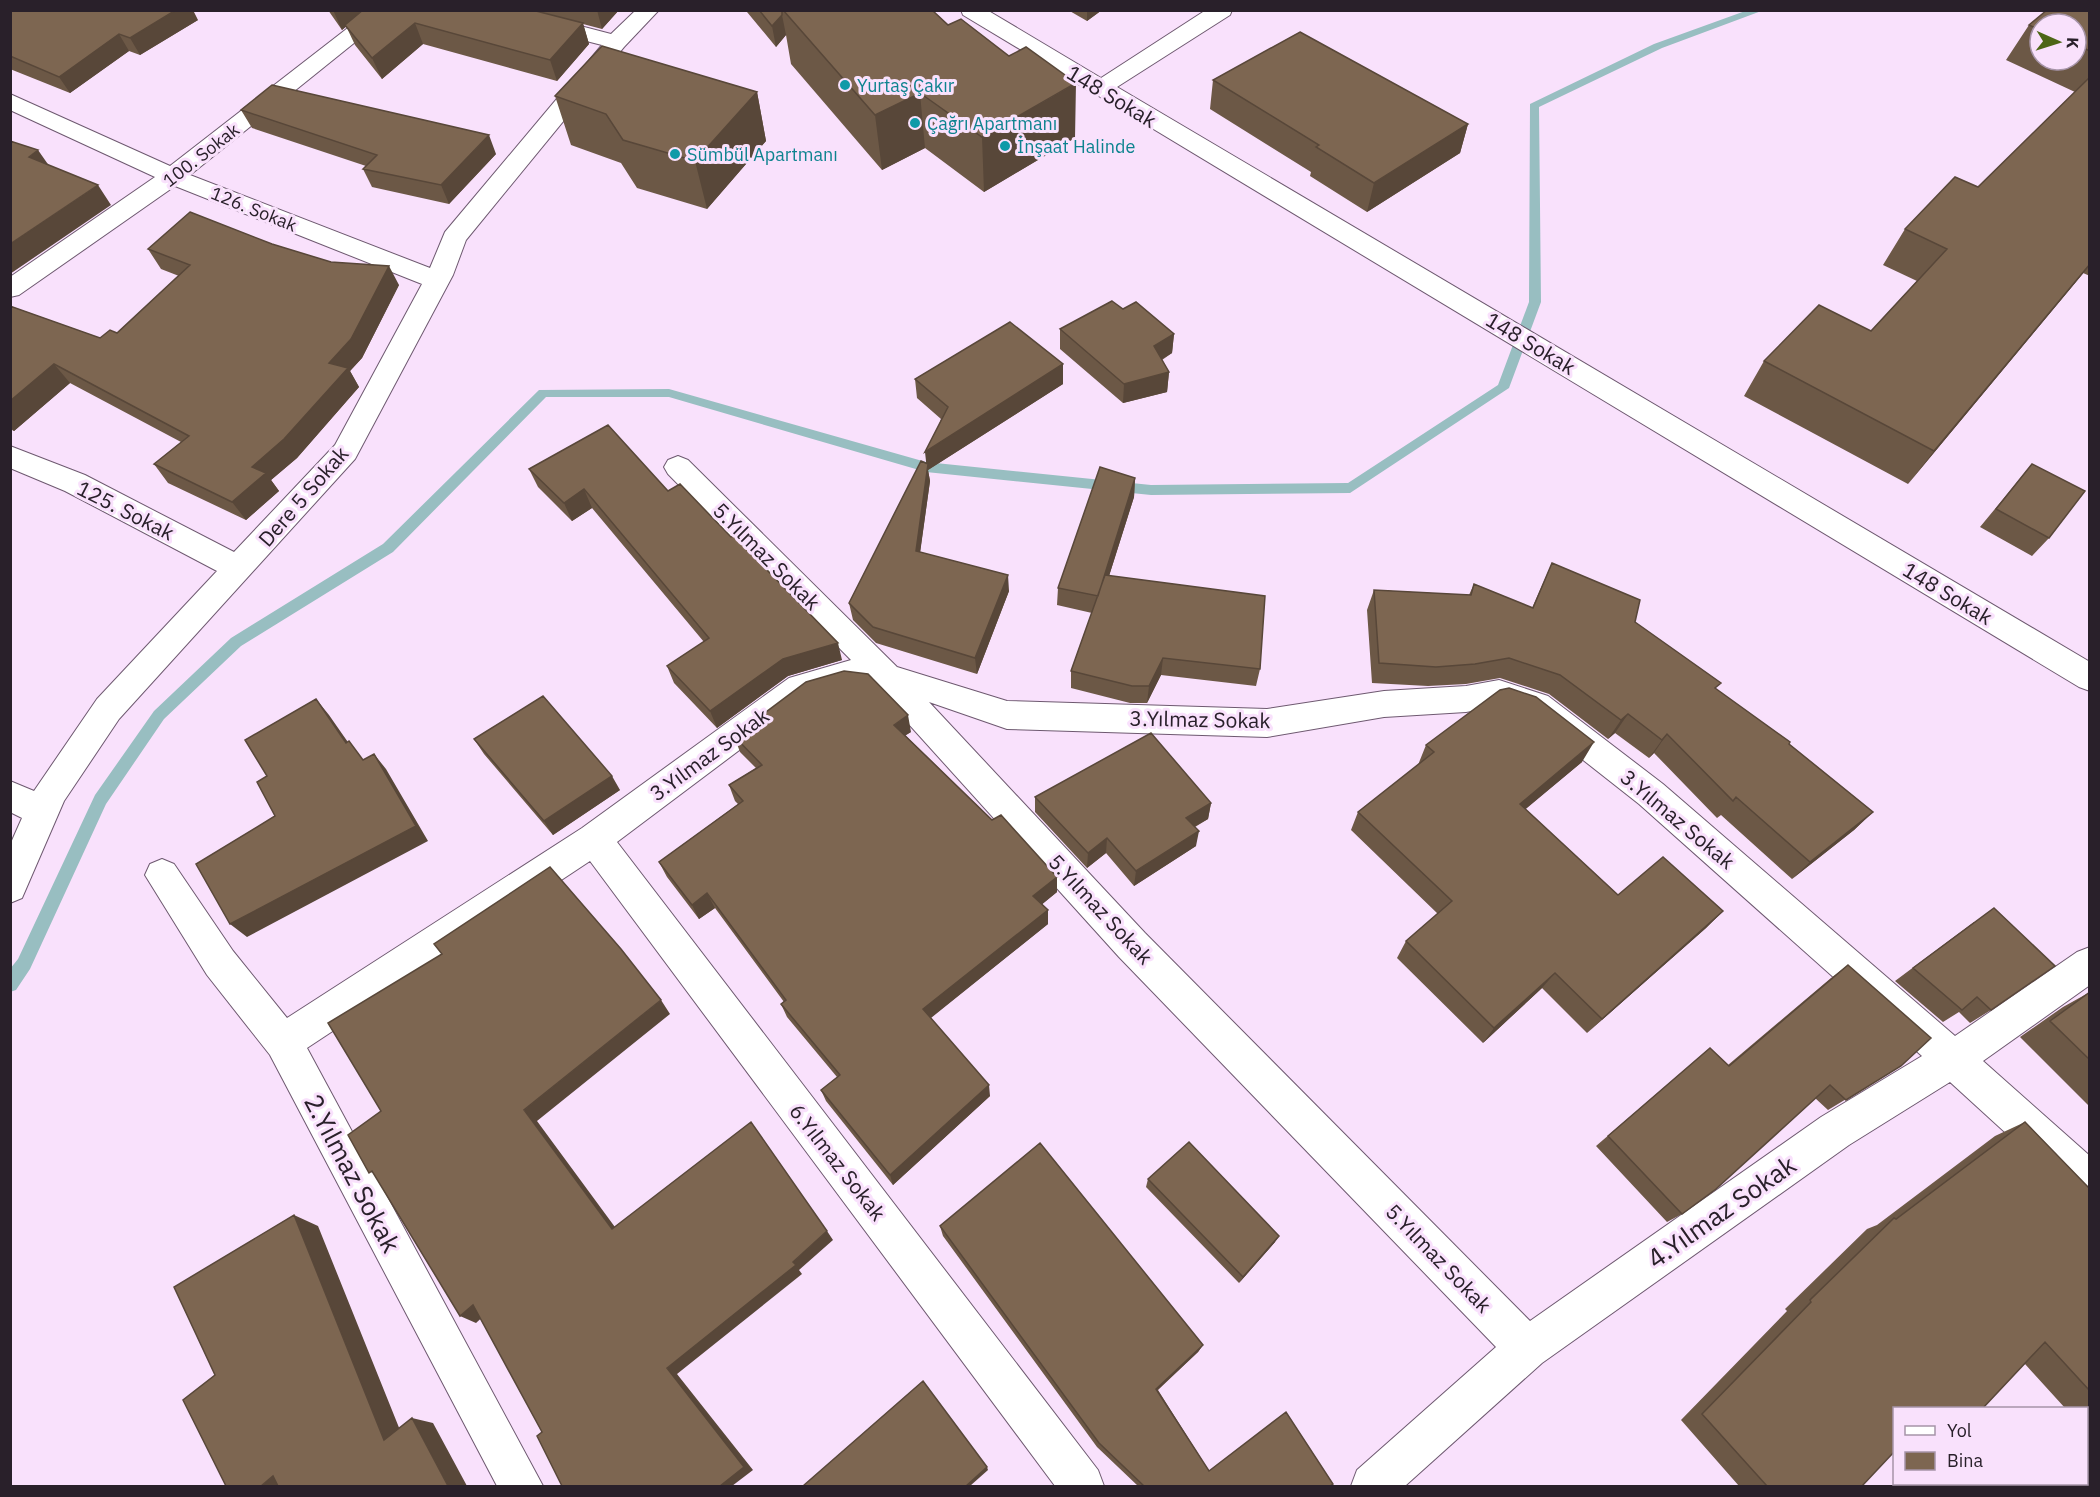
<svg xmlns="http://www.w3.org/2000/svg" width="2100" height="1497" font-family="'IBM Plex Sans',sans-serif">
  <rect width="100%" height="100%" fill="#f9e1fc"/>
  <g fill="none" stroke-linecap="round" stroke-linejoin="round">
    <path fill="#98bec1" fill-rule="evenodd" d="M 1748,10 L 1764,10 L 1662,48 L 1539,107 L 1541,302 L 1509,388 L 1350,493 L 1151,495 L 926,472 L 669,397 L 546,397 L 393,552 L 241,646 L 164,719 L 106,804 L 30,969 L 16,990 L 10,992 L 10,969 L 18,959 L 95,795 L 154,711 L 231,638 L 383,544 L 539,390 L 669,389 L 926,462 L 1151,485 L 1348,483 L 1498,385 L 1529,302 L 1530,104 L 1654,44 Z"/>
    <g stroke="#6e5970" stroke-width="2">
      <path id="minor" d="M 371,10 L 395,10 L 190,175 L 430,268 L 445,232 L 602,45 L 484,15 L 482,10 L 519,10 L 611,34 L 636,10 L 659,10 L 624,47 L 466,240 L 453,275 L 355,459 L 119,719 L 64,801 L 22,898 L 10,903 L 10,845 L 22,818 L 10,812 L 10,781 L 34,791 L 97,699 L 217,571 L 65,491 L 10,468 L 10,446 L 85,475 L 234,552 L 335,445 L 422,284 L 175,186 L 19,295 L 10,297 L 10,277 L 155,177 L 10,110 L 10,94 L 170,166 Z
        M 961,10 L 987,10 L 1101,78 L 1206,10 L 1232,10 L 1230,15 L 1117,87 L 2090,662 L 2090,691 L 2079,687 L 1097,95 L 1091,94 L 1088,90 L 963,15 Z
        M 678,456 L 688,460 L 897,667 L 1007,701 L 1267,709 L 1384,691 L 1466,686 L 1499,680 L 1548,696 L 1663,784 L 1955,1036 L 2077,952 L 2090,947 L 2090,985 L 1983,1061 L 2090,1156 L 2090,1203 L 2076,1197 L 1950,1082 L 1849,1145 L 1542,1363 L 1405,1486 L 1351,1486 L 1357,1470 L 1496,1347 L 1119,957 L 878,690 L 848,686 L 810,697 L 617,842 L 1098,1470 L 1104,1486 L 1055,1486 L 590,861 L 307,1048 L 543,1486 L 497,1486 L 270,1055 L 207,975 L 145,875 L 150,864 L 162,859 L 174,864 L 233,951 L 287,1018 L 582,828 L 789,678 L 851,660 L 668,474 L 664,467 L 668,460 ZM 929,702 L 1007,729 L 1267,737 L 1384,717 L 1466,712 L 1499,706 L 1526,715 L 1639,804 L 1922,1056 L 1821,1117 L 1530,1321 L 1145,933 Z"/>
    </g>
    <use href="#minor" fill="#fff" fill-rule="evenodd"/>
  </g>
  <path fill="#6c5846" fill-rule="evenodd" d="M 10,10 L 198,20 L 140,55 L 129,51 L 70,93 L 10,69 Z
    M 328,10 L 619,10 L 602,29 L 583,24 L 589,44 L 557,81 L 423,44 L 382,79 L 355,45 L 346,26 L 342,30 Z
    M 736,10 L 932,10 L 1075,138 L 984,192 L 925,148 L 882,170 L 791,64 L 786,35 L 776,47 L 747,12 Z
    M 1068,10 L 1102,10 L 1087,21 Z
    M 2090,10 L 2090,276 L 2083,273 L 1908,484 L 1744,396 L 1764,361 L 1871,331 L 1917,281 L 1883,265 L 1905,229 L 1978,187 L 2075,92 L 2006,60 L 2029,25 ZM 2040,24 L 2076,24 L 2076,60 L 2040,60 Z
    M 1213,80 L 1468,124 L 1460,153 L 1367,212 L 1310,176 L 1311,172 L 1210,109 Z
    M 757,92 L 766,141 L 707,209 L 637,188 L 621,163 L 571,145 L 555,96 Z
    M 241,110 L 496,154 L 449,204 L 372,187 L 363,169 L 366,166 L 252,128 Z
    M 272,244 L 399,285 L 362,358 L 350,371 L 359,387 L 297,458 L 271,480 L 279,491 L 246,520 L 168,483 L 154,464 L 181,442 L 70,383 L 14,431 L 10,429 L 10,306 L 100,338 L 117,333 L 179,276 L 161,269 L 148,249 Z
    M 1123,309 L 1174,334 L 1172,353 L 1162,360 L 1169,372 L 1167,392 L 1123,403 L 1060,349 L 1060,329 Z
    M 1063,364 L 1063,384 L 928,470 L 930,481 L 920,552 L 1009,591 L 977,674 L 876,643 L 853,620 L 849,603 L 926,463 L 941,419 L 917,398 L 915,379 Z
    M 2032,464 L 2049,538 L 2032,556 L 1980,527 Z
    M 529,469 L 668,491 L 842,660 L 788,676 L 717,728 L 674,683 L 667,666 L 704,642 L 592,508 L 572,521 L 538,487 Z
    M 1135,478 L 1134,497 L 1109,576 L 1260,669 L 1256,686 L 1161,675 L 1147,703 L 1130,703 L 1071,688 L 1071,671 L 1092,613 L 1057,605 L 1058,588 Z
    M 1552,563 L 1635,622 L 1716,689 L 1789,744 L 1873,812 L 1854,830 L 1792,879 L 1721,815 L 1717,818 L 1654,753 L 1649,758 L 1615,733 L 1608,739 L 1549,694 L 1500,678 L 1466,684 L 1428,686 L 1372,683 L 1367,610 L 1374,590 L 1469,595 L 1474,584 L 1532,608 Z
    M 911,732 L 905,735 L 992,820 L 1057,877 L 1057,892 L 1042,904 L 1048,910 L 1048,924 L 930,1018 L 990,1096 L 893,1185 L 826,1101 L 821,1090 L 837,1077 L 787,1017 L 781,1004 L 784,1002 L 715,908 L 699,919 L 667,877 L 659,862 L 738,804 L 735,801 L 729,785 L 756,768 L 740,752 L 734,736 Z
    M 474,739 L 620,790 L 553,835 L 484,754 Z
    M 1426,745 L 1582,762 L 1525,809 L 1618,895 L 1723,911 L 1706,928 L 1587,1033 L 1542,988 L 1483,1043 L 1397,958 L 1406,941 L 1438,914 L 1351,830 L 1358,812 L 1418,765 Z
    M 1035,797 L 1211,803 L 1208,819 L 1195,827 L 1196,846 L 1134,886 L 1106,853 L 1087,868 L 1035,812 Z
    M 1974,922 L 1991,1010 L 1970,1023 L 1959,1012 L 1943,1022 L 1895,981 Z
    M 1848,965 L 1901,1066 L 1828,1110 L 1815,1098 L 1682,1214 L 1667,1222 L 1596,1146 L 1710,1048 L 1728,1065 L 1831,978 Z
    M 2090,992 L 2090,1107 L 2020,1037 L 2063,1007 Z
    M 2025,1122 L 2090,1189 L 2090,1436 L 2086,1433 L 2086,1408 L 2065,1408 L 2025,1364 L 1894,1408 L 1862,1486 L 1739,1486 L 1681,1420 L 1787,1311 L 1785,1309 L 1867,1229 L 1877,1225 L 1995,1136 Z
    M 1148,1179 L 1275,1242 L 1239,1283 L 1146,1187 Z
    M 940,1226 L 1203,1345 L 1198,1352 L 1158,1390 L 1209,1471 L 1330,1486 L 1138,1486 L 1097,1447 L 943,1236 Z
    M 2090,1452 L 2090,1486 L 2061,1486 L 2063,1484 L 2086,1484 L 2086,1456 Z"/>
  <path fill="#584739" d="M 176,10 L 193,10 L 198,20 L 140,55 L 130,38 Z
    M 333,10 L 367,10 L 342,30 Z
    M 597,10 L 619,10 L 602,29 Z
    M 1087,10 L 1102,10 L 1087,21 Z
    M 782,15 L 786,35 L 776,47 L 772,26 Z
    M 415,23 L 423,44 L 382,79 L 372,58 Z
    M 583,23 L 589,44 L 557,81 L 550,60 Z
    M 119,34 L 129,51 L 70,93 L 59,77 Z
    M 1076,83 L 1075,138 L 984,192 L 982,137 Z
    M 757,92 L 766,141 L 707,209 L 695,161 Z
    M 920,93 L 925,148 L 882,170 L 875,115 Z
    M 1468,124 L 1460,153 L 1367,212 L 1374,183 Z
    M 489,135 L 496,154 L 449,204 L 441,185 Z
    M 38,150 L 52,170 L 29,157 Z
    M 98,185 L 111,205 L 10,274 L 10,244 Z
    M 2090,264 L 2090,265 L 1908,484 L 1934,451 Z
    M 389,266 L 399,285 L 362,358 L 350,371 L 359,387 L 297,458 L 271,480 L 279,491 L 246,520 L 232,502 L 252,467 L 329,363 Z
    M 1174,334 L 1172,353 L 1152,365 L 1154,346 Z
    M 54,364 L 70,383 L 14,431 L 10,427 L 10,401 Z
    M 1063,364 L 1063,384 L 928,470 L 930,481 L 918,568 L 916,551 L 927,470 L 925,452 Z
    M 1169,372 L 1167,392 L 1123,403 L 1124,384 Z
    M 1135,478 L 1134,497 L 1097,614 L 1098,596 Z
    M 584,489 L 592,508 L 572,521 L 564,503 Z
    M 1008,575 L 1009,591 L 977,674 L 975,658 Z
    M 838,643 L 842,660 L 788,676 L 717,728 L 710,711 L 783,659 Z
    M 1163,658 L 1161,675 L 1147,703 L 1149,686 Z
    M 316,699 L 329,715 L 359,758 L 346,743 Z
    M 1628,714 L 1615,733 L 1608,739 L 1621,720 Z
    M 908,715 L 911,732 L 897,741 L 894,725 Z
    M 1667,734 L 1654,753 L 1649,758 L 1662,740 Z
    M 1594,742 L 1582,762 L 1509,823 L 1520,804 Z
    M 374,754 L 386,769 L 428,841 L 247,937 L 230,924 Z
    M 612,776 L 620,790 L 553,835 L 544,821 Z
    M 1211,803 L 1208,819 L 1183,833 L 1186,818 Z
    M 1873,812 L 1854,830 L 1792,879 L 1810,862 Z
    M 1199,831 L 1196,846 L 1134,886 L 1136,871 Z
    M 1107,838 L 1106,853 L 1087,868 L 1088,853 Z
    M 1057,877 L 1057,892 L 1034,911 L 1033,896 Z
    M 707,893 L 715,908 L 699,919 L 692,905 Z
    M 1048,910 L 1048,924 L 926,1022 L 923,1009 Z
    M 1723,911 L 1706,928 L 1587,1033 L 1602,1019 Z
    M 1555,973 L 1542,988 L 1483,1043 L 1494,1028 Z
    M 661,1000 L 670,1014 L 537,1121 L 623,1238 L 612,1229 L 524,1110 Z
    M 989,1085 L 990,1096 L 893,1185 L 890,1175 Z
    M 294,1215 L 318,1226 L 406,1445 L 384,1440 Z
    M 827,1231 L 833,1240 L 799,1270 L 802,1274 L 677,1374 L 753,1470 L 732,1486 L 720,1486 L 667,1368 L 793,1262 Z
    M 1279,1236 L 1275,1242 L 1239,1283 L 1243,1277 Z
    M 473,1305 L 488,1312 L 476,1323 L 460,1316 Z
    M 1203,1345 L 1198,1352 L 1153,1394 L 1156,1389 Z
    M 412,1418 L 433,1423 L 467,1486 L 448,1486 Z
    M 987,1467 L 988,1470 L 970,1486 L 966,1486 Z
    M 273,1476 L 293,1486 L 261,1486 Z"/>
  <path fill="#7d6651" stroke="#584739" stroke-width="1.5" d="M 10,10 L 176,10 L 130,38 L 119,34 L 59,77 L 10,56 Z
    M 363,10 L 532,10 L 583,23 L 550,60 L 415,23 L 372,58 L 345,25 Z
    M 759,10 L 782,10 L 782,15 L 772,26 Z
    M 783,10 L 932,10 L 948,25 L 961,19 L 1009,56 L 1026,47 L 1076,83 L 982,137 L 920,93 L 875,115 Z
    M 2047,10 L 2090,10 L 2090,51 L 2076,45 L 2076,24 L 2040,24 L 2040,30 L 2029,25 Z
    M 1300,32 L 1468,124 L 1374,183 L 1316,147 L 1319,145 L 1213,80 Z
    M 602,46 L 757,92 L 695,161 L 623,140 L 606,114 L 555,96 Z
    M 2090,77 L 2090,264 L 1934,451 L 1764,361 L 1819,305 L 1871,331 L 1947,249 L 1905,229 L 1955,177 L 1978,187 Z
    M 272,85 L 489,135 L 441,185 L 363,169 L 377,155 L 241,110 Z
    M 10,141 L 38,150 L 29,157 L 98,185 L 10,244 Z
    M 190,212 L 272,244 L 331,262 L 389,266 L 351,339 L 329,363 L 348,368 L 284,439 L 252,467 L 266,473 L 232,502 L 154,464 L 189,436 L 54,364 L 10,401 L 10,306 L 100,338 L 110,330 L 117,333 L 190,265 L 148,249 Z
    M 1112,301 L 1123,309 L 1136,302 L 1174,334 L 1154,346 L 1169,372 L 1124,384 L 1060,329 Z
    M 1010,322 L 1063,364 L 925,452 L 948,407 L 915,379 Z
    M 608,425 L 668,491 L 680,484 L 731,537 L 734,536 L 838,643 L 783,659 L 710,711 L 667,666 L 709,638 L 584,489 L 564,503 L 529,469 Z
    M 921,461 L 928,464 L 916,551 L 1008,575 L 975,658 L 873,627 L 849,603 Z
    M 2032,464 L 2085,491 L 2049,538 L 1996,509 Z
    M 1100,467 L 1135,478 L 1098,596 L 1058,588 Z
    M 1552,563 L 1640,600 L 1635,622 L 1721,683 L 1715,688 L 1790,742 L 1789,744 L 1873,812 L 1810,862 L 1736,797 L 1733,801 L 1667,734 L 1662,740 L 1628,714 L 1621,720 L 1560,675 L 1509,658 L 1475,664 L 1436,667 L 1379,663 L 1374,590 L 1471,595 L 1474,584 L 1533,608 Z
    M 1105,575 L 1265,596 L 1260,669 L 1163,658 L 1149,686 L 1132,686 L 1071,671 Z
    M 844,671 L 868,674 L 908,715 L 894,725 L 992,820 L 1001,815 L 1057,877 L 1033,896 L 1048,910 L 923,1009 L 989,1085 L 890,1175 L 821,1090 L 840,1075 L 781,1004 L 786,1000 L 707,893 L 692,905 L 659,862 L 743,801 L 729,785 L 762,765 L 734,736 L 806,682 Z
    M 1509,688 L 1536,697 L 1594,742 L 1520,804 L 1618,895 L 1663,857 L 1723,911 L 1602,1019 L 1555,973 L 1494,1028 L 1406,941 L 1452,901 L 1358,812 L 1434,752 L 1426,745 L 1500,690 Z
    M 543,696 L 612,776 L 544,821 L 474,739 Z
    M 316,699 L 346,743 L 349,741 L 363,760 L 374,754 L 416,826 L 230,924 L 196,864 L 275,816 L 257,782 L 267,776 L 245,740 Z
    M 1151,733 L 1211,803 L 1186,818 L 1199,831 L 1136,871 L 1107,838 L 1088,853 L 1035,797 Z
    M 550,867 L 621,949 L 661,1000 L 524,1110 L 612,1229 L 751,1122 L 827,1231 L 793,1262 L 796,1265 L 667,1368 L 744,1467 L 720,1486 L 562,1486 L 537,1436 L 542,1432 L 473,1305 L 460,1316 L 372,1171 L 369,1173 L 348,1135 L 381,1111 L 328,1023 L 442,954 L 434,944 Z
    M 1994,908 L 2055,966 L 1991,1010 L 1977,997 L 1962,1010 L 1913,968 Z
    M 1848,965 L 1931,1038 L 1901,1066 L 1846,1100 L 1830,1085 L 1716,1189 L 1682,1214 L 1608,1136 L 1710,1048 L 1729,1066 Z
    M 2090,992 L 2090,1060 L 2050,1021 Z
    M 2025,1122 L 2090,1189 L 2090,1391 L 2045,1342 L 1983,1408 L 1894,1408 L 1894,1452 L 1862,1486 L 1767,1486 L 1702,1414 L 1811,1302 L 1810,1300 L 1894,1218 L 1896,1219 Z
    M 1189,1142 L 1279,1236 L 1243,1277 L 1148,1179 Z
    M 1040,1143 L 1203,1345 L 1156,1389 L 1209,1471 L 1286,1412 L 1333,1484 L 1330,1486 L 1144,1486 L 1099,1443 L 940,1226 Z
    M 294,1215 L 384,1440 L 412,1418 L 448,1486 L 278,1486 L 273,1476 L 261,1486 L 226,1486 L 183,1400 L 215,1375 L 174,1287 Z
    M 923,1381 L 987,1467 L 966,1486 L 803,1486 Z"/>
  <g fill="#0f9aa8" stroke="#f9e1fc" stroke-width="2">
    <circle cx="845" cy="85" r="6"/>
    <circle cx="915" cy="123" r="6"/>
    <circle cx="1005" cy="146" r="6"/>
    <circle cx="675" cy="154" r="6"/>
  </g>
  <g text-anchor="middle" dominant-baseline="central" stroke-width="6" stroke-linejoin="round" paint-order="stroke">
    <g font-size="18" fill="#0d838f" stroke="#f9e1fc" text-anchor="start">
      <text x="857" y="85">Yurtaş Çakır</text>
      <text x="927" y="123">Çağrı Apartmanı</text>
      <text x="1017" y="146">İnşaat Halinde</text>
      <text x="687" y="154">Sümbül Apartmanı</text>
    </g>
    <g font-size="18" fill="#29202a" stroke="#f9e1fc">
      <text transform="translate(201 155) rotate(-38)">100. Sokak</text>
      <text transform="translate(254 209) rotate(22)">126. Sokak</text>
    </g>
    <g font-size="21" fill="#29202a" stroke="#f9e1fc">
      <text transform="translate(1112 96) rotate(31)">148 Sokak</text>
      <text transform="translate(1531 343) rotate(31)">148 Sokak</text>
      <text transform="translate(303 496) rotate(-49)">Dere 5 Sokak</text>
      <text transform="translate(126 510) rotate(27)">125. Sokak</text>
      <text transform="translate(767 556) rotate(45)">5.Yılmaz Sokak</text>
      <text transform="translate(1948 593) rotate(31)">148 Sokak</text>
      <text transform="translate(1200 719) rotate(1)">3.Yılmaz Sokak</text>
      <text transform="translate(709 754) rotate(-36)">3.Yılmaz Sokak</text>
      <text transform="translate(1678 819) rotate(40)">3.Yılmaz Sokak</text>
      <text transform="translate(1101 909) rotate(47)">5.Yılmaz Sokak</text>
      <text transform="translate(838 1162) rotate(52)">6.Yılmaz Sokak</text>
      <text transform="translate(1439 1258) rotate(46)">5.Yılmaz Sokak</text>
    </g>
    <g font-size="26" fill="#29202a" stroke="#f9e1fc">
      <text transform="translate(353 1173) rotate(62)">2.Yılmaz Sokak</text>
      <text transform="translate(1721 1211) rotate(-35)">4.Yılmaz Sokak</text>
    </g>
  </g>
  <rect width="2100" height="1497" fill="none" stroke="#29202a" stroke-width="24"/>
  <rect x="1893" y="1407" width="195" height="78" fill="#f9e1fc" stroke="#a694a8" stroke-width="1.5"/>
  <rect x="1905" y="1426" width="30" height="9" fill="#ffffff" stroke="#a694a8" stroke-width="1.5"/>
  <text x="1947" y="1437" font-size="18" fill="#29202a">Yol</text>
  <rect x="1905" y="1452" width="30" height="18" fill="#7d6651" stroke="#a694a8" stroke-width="1.5"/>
  <text x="1947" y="1467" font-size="18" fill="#29202a">Bina</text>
  <g transform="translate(2058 42) rotate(93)"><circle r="28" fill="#f9e1fc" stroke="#a694a8" stroke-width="1.5"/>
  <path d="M0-4.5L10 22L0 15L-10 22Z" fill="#4d6616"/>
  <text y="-9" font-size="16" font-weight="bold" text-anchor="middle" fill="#29202a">K</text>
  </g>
</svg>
